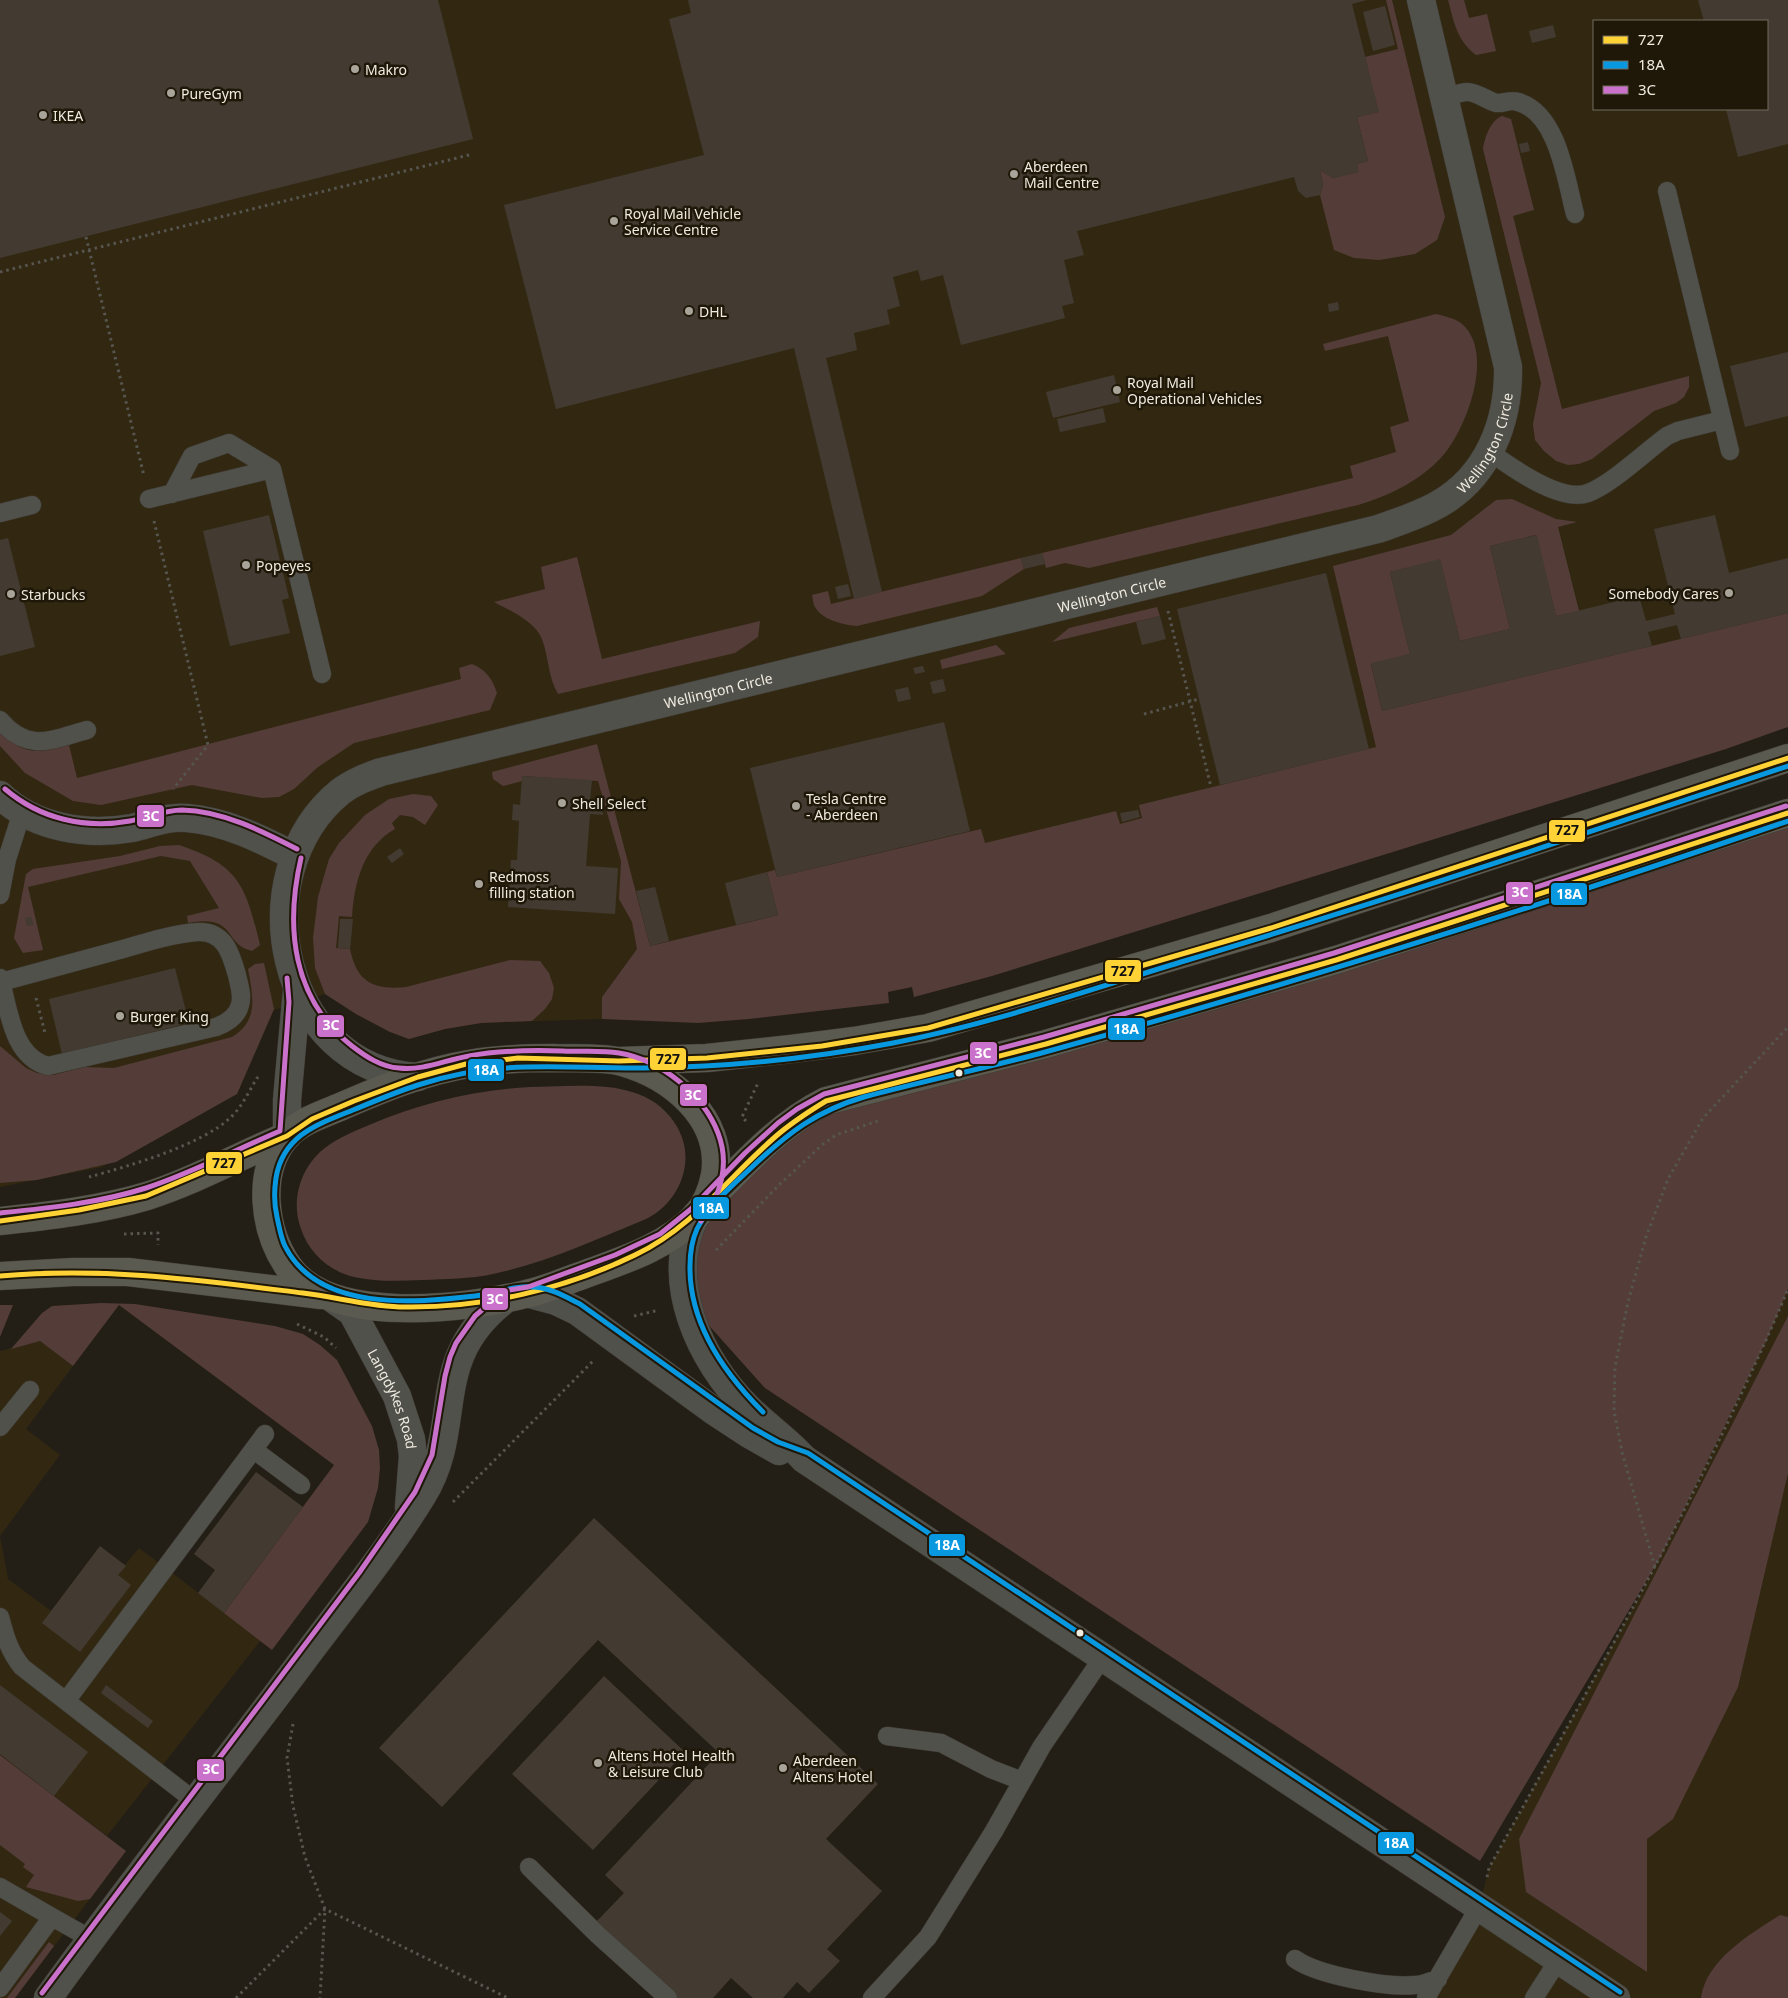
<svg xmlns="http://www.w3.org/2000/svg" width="1788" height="1998" font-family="'Noto Sans',sans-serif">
  <rect width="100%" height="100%" fill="#231f16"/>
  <path fill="#322812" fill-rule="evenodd" d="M 0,0 L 1788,0 L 1788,670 L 990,866 L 637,949 L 602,997 L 602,1019 L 481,1023 L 445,1029 L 409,1039 L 390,1032 L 356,1014 L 325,994 L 274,1010 L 237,1094 L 102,1167 L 0,1187 ZM 1594,21 L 1767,21 L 1767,109 L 1594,109 Z
    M 1788,1274 L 1788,1998 L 1426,1998 L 1479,1907 L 1489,1868 L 1660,1558 Z
    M 40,1341 L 73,1366 L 26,1429 L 60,1455 L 0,1536 L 8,1579 L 51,1611 L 100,1546 L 125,1565 L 139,1548 L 261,1640 L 107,1836 L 0,1755 L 0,1351 Z
    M 0,1799 L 105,1879 L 15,1998 L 0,1998 Z"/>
  <path fill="#543c38" d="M 1386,0 L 1392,0 L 1445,217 L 1437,240 L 1415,254 L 1379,260 L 1354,258 L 1334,250 L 1320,195 L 1323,185 L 1320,170 L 1333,178 L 1358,172 L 1357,164 L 1368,161 L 1357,117 L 1378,112 L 1365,57 L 1398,49 Z
    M 1448,0 L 1464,0 L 1469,18 L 1487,14 L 1496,51 L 1476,55 C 1457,41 1454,22 1448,0 Z
    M 1502,116 L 1511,119 L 1534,210 L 1513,216 L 1562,409 L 1689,376 L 1689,387 L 1684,397 L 1676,403 L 1654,411 L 1592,459 L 1579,464 L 1568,465 L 1556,461 L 1544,451 L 1535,440 L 1533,424 L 1541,383 L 1483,149 C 1485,137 1490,121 1502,116 Z
    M 1436,314 C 1444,316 1454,318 1461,323 C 1495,351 1468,424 1445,453 C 1424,479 1389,496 1358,505 L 1089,568 L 1065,563 L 1046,568 L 1042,553 L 1353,478 L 1350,466 L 1396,452 L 1390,427 L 1409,421 L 1388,336 L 1325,351 L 1323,344 Z
    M 1512,499 L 1556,519 L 1577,522 L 1558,527 L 1579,611 L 1556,616 L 1536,535 L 1490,546 L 1510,629 L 1460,641 L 1440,560 L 1390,572 L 1410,654 L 1371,664 L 1382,711 L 1788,613 L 1788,727 L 1726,749 L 992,976 L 914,997 L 912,987 L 888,992 L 889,1003 L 749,1019 L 698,1023 L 602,1019 L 602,997 L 637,949 L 632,922 L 619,899 L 621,861 L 598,781 L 522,776 L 522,781 L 503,786 L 493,779 L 492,772 L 597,744 L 650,946 L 778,915 L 767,872 L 775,870 L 777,877 L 981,829 L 985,843 L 1116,811 L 1120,824 L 1142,818 L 1139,805 L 1376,747 L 1333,566 L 1451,535 L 1496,500 Z
    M 577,557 L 602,659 L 760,621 L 758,637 L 735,653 L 558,694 C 548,677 549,658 542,639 C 535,621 509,610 494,602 L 545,589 L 541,567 Z
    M 1021,558 L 1024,569 L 982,596 L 857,626 C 844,625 822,620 815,607 C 813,604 813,599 812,595 L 828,591 L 831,604 Z
    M 1157,607 L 1160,616 L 1052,642 L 1069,628 Z
    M 996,645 L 1006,654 L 942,669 L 940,660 Z
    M 472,664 C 486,670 492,678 497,693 L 490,710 L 354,743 L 318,767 L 294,789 L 279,797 L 262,798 L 192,785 L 101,805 L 73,801 L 25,773 L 0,746 L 0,732 C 26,757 37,752 69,745 L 77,778 L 461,679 L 459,668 Z
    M 413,794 L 431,796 L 438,805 L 425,825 L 413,817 L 400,815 L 392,823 L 395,829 C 363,847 354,883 352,917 L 339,916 L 336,948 L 350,949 C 357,983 374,990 406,987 L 510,960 L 540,961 L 549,973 L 554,988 L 552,999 L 545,1009 L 532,1021 L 481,1023 L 445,1029 L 409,1039 L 390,1032 L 356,1014 L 325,994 L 315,968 L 313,938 L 318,897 L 329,859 L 339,843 L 365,815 L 389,799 Z
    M 1788,813 L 1788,1289 L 1766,1341 L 1660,1558 L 1480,1861 L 765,1388 L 687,1301 L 686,1242 L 801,1115 Z
    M 179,845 C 240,865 246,887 260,945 L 252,951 C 222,944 238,914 188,923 L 187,916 L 219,908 L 190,861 L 161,856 L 28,887 L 43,950 L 23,953 L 14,938 L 26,874 L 33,869 L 120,856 L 160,846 Z
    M 264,963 L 274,1009 L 237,1094 L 116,1162 L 37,1180 L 0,1183 L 0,1046 L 26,1068 L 37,1073 L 53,1075 L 85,1067 L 114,1068 L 232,1037 C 259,1021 253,996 248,969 L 255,964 Z
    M 530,1087 C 578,1087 643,1076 674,1122 C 683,1135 687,1150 685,1165 C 682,1188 667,1209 646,1219 C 597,1239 546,1263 493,1274 C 470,1279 446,1279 422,1280 C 400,1281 376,1282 354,1277 C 329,1271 309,1253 301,1229 C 291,1202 299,1172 320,1152 C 333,1140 352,1132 369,1125 C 421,1103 473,1090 530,1087 Z
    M 101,1303 L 135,1304 L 275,1326 L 303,1334 L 320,1345 L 337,1360 L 372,1426 L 379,1450 L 380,1468 L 378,1488 L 368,1522 L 272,1650 L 224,1613 L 334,1465 L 119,1305 L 73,1366 L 40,1341 L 11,1349 L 42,1313 L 52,1306 Z
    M 0,1305 L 13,1305 L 0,1337 Z
    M 1788,1316 L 1788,1473 L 1738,1687 L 1673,1819 L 1647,1839 L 1647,1972 L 1526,1892 L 1519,1839 Z
    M 0,1755 L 126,1851 L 90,1899 L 78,1901 L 26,1887 L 34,1875 L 23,1867 L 25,1864 L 0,1845 Z
    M 1780,1915 L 1788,1917 L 1788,1998 L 1701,1998 C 1706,1960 1750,1934 1780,1915 Z
    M 49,1942 L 54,1946 L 15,1998 L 7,1998 Z"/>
  <path fill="#433b31" d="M 0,0 L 438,0 L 473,139 L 0,258 Z
    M 688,0 L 1367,0 L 1352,4 L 1379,112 L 1357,117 L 1368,161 L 1357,164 L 1359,172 L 1333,178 L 1320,170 L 1323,185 L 1320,195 L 1306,198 L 1298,191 L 1294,177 L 1077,231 L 1084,255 L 1064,260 L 1074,303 L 1062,306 L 1065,318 L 961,345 L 943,275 L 921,281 L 918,270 L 893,277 L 900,306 L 887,310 L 890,324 L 854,333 L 857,350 L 826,358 L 882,592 L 854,599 L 794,348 L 556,409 L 504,205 L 704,155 L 669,19 L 691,13 Z
    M 1698,0 L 1788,0 L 1788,144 L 1738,157 L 1726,109 L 1767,109 L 1767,21 L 1704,21 Z
    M 1385,6 L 1395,45 L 1373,51 L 1363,12 Z
    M 1553,25 L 1556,37 L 1532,43 L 1529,31 Z
    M 1528,142 L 1530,151 L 1521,153 L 1519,144 Z
    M 1338,302 L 1339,310 L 1329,312 L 1328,304 Z
    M 1788,352 L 1788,416 L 1745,427 L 1730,366 Z
    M 1114,375 L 1120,402 L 1053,418 L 1046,392 Z
    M 1103,408 L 1106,422 L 1060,432 L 1057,419 Z
    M 269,515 L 289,598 L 282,600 L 290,633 L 230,646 L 203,531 Z
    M 1715,515 L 1729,573 L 1788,558 L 1788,613 L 1681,639 L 1677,625 L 1648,632 L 1652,646 L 1382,711 L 1371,663 L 1410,654 L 1390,572 L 1440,559 L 1460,641 L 1510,629 L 1490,546 L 1537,535 L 1556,616 L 1639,596 L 1646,621 L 1675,614 L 1654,529 Z
    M 8,538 L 35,647 L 0,656 L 0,540 Z
    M 1042,553 L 1045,564 L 1024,569 L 1021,558 Z
    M 1326,573 L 1369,749 L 1220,785 L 1177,609 Z
    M 848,584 L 851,596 L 838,599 L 835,587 Z
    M 1160,616 L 1166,639 L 1142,645 L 1136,622 Z
    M 923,666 L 925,672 L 915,674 L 913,668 Z
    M 943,679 L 946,691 L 933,694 L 930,682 Z
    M 908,687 L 911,699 L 898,702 L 895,690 Z
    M 944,722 L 970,831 L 777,877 L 750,768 Z
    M 522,776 L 592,780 L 590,800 L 603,801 L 603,815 L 590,814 L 586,866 L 618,868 L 615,914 L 508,907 L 511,860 L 517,860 L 519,821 L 512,820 L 513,804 L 520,805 Z
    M 1138,810 L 1140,817 L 1122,822 L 1120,813 Z
    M 400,848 L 404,854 L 392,863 L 387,857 Z
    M 767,872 L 778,915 L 736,925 L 725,883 Z
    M 655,887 L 669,941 L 650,946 L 636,891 Z
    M 31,917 L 34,925 L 27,926 L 25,918 Z
    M 340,919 L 353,919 L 350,949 L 338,948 Z
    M 175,968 L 189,1023 L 62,1054 L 49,999 Z
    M 256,1472 L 303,1507 L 224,1613 L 198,1593 L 215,1570 L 194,1554 Z
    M 594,1518 L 878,1784 L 826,1839 L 882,1891 L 827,1949 L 840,1961 L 809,1993 L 797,1982 L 783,1998 L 753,1998 L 731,1978 L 713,1998 L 677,1998 L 596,1922 L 624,1893 L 605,1875 L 719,1753 L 598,1640 L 442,1807 L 379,1748 Z
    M 100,1546 L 126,1566 L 118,1575 L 131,1585 L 80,1652 L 42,1623 Z
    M 604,1676 L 685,1752 L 593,1850 L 512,1774 Z
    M 0,1685 L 88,1752 L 54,1796 L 0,1754 Z
    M 106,1685 L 153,1721 L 148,1728 L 101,1693 Z
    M 0,1912 L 12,1921 L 0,1936 Z"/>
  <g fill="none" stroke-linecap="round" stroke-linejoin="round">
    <g stroke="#3f3b33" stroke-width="19">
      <path id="service" d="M 1445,98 C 1451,96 1461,92 1467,92 C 1476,92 1487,100 1496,103 C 1503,104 1510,99 1518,102 C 1558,113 1566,180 1575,214
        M 1667,191 L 1730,451
        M 1490,452 C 1512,468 1561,503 1588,493 C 1612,484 1645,452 1667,436 L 1678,431 L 1722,420
        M 172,494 L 192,456 L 229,443 L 272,469
        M 149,499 L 272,469 L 322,674
        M 0,513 L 32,505
        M 0,720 C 28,753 51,740 87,730
        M 0,895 L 7,859 L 22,812
        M 0,978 L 1,982 C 9,1011 13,1057 48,1066 L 216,1027 C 227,1023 237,1017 240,1005 C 243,995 239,985 237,975 C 231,954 225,931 198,932 C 172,934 147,942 123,949 C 82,960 42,971 1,982 L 0,982
        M 0,1427 L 30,1390
        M 254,1450 L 301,1485
        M 0,1617 C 5,1636 9,1651 22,1667 L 196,1802
        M 66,1701 L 265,1434
        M 887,1736 L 941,1743 L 991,1769 L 1022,1781
        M 529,1867 L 598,1935 L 668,1998
        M 0,1887 L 52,1917
        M 1295,1959 C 1317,1975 1387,1988 1415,1985 C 1423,1985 1430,1981 1438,1979
        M 0,1988 L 52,1917 L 91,1939
        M 872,1998 L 928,1937 L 994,1831 L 1042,1746 L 1103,1657
        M 1426,1998 L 1479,1907
        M 1534,1998 L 1559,1959"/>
    </g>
    <g stroke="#3f3b33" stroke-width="29">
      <g id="minor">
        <path d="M 0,795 C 34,828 87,836 132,828 C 150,824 168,816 187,818 C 225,821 261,839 294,856"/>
        <path id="s1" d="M 418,1077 C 279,1069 240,874 340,792 C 353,782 367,777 381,772 L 1378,529 C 1398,522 1420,515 1439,504 C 1488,476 1509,422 1508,367 L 1421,0"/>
        <path d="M 287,1136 L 287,1100 L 297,990"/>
      </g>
    </g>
    <g stroke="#3f3b33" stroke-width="29">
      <g id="tertiary">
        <path d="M 696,1215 C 662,1280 700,1361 748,1408 C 766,1426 787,1440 804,1459 L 1616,1998"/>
        <path d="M 530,1294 L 556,1301 L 577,1311 L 714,1411 L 749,1434 L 779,1451"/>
        <path id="s2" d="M 332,1298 L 352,1312 L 397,1396 L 411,1439 L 413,1456 L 409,1507"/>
        <path d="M 48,1998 C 129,1886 214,1778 297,1668 C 339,1611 385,1556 422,1496 C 466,1425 425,1359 507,1298"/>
      </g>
    </g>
    <g stroke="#3f3b33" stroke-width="29">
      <path id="primary" d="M 554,1058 C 574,1059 604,1057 622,1062 C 672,1076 724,1118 715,1175 C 712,1190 706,1205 696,1216 C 665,1248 621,1261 580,1276 C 563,1282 545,1290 526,1294 C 466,1309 329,1326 288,1266 C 264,1231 256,1173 285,1138 C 298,1122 321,1115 340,1107 C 381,1089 425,1071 469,1064 C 497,1059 526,1058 554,1058 Z
        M 619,1061 L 707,1058 L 791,1049 L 854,1041 L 928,1028 L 1271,928 L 1788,758
        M 704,1205 C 742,1167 778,1125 826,1101 L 1046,1044 L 1336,960 L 1788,813
        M 0,1221 C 48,1216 100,1210 147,1196 C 195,1181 240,1155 287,1136
        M 0,1276 L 73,1272 L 128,1272 L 321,1295"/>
    </g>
    <path stroke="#56554f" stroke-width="3" stroke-dasharray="2.5 4" stroke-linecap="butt" d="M 86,237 L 144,476
      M 0,272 L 473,154
      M 154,521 L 208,745 L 173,789
      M 1168,611 L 1211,787
      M 1144,714 L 1199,699
      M 36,998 L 45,1033
      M 746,1121 L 742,1117 L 758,1083
      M 89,1177 C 129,1166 202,1145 231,1117 C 242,1107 249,1091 257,1078 L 261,1077
      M 124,1234 L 158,1233 L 158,1245
      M 716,1250 L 780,1184 L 822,1145 L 836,1135 L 878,1121
      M 634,1316 L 659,1310
      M 297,1324 L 324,1337 L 336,1348
      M 453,1502 L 595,1359
      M 1655,1567 L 1622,1452 L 1614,1411 L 1615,1367 L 1628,1302 L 1646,1237 L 1668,1179 L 1703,1118 L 1788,1027
      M 293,1724 L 287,1758 L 293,1806 L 305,1857 L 325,1909 L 320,1998
      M 1487,1877 L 1489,1868 C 1594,1678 1704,1489 1788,1289
      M 236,1998 L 325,1909 L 508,1998"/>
    <use href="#service" stroke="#51514b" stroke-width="18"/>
    <use href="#minor" stroke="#51514b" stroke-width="28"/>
    <use href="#tertiary" stroke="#51514b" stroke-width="28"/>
    <use href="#primary" stroke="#5a5a51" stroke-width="28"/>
    <g stroke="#1f1707" stroke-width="9">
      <path id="bus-1" d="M 0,1221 L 79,1210 L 146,1196 L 287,1136 L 312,1119 L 354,1101 L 418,1077 L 466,1064 L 518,1058 L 619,1061 L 707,1058 L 822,1046 L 928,1028 L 1271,928 L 1788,758
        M 0,1276 C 107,1267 198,1280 303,1293 C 337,1297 371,1307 405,1307 C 484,1308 565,1289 635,1255 C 692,1228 729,1177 775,1137 C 791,1123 808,1112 826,1101 L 1046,1044 L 1336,960 L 1788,813"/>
    </g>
    <g stroke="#1f1707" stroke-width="9">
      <path id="bus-2" d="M 763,1412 C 724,1373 689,1324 690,1266 C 690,1255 692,1240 697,1229 C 709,1205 733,1185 752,1167 C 788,1133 816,1111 864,1097 C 921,1082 980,1069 1038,1054 C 1290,985 1540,906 1788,821
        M 1620,1992 L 808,1453 L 778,1442 L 753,1428 L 580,1304 C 566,1297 551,1288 534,1287 C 514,1285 495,1294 475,1296 C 414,1303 318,1312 285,1246 C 281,1238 279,1226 277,1217 C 274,1204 274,1191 276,1178 C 283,1135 318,1124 353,1110 C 375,1101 396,1092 418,1085 C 500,1058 563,1069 645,1068 C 726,1067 814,1058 893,1043 C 991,1024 1086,991 1181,962 C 1385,901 1586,833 1788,766"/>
    </g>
    <g stroke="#1f1707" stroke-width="9">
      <path id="bus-3" d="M 5,789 C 40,819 85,829 130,821 C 148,818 164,810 182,810 C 223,811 262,831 297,849
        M 301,858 C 285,927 292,999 352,1046 C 365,1056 381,1067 399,1068 C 423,1071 445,1060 469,1056 C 500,1050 532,1050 563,1051 C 581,1052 601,1050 619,1053 C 661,1060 703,1094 718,1133 C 730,1164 721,1196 701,1221
        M 0,1213 C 49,1208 99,1203 146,1188 C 192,1173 235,1150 280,1131 L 289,1002 L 287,978
        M 42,1993 L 359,1573 L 415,1492 L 432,1455 L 445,1376 L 450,1357 L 456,1343 L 475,1316 L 504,1291 L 528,1287 L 615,1255 L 660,1234 L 691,1209 L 745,1153 L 778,1123 L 797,1109 L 824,1094 L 1044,1037 L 1334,953 L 1786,806"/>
    </g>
    <use href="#bus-1" stroke="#ffd336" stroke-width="5"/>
    <use href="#bus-2" stroke="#0898df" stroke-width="5"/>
    <use href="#bus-3" stroke="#c971cb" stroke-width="5"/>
  </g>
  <g fill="#a8a499" stroke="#1f1707" stroke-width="2">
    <circle cx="355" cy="69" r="5"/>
    <circle cx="171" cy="93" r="5"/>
    <circle cx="43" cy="115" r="5"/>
    <circle cx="1014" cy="174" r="5"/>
    <circle cx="614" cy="221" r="5"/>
    <circle cx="689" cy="311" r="5"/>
    <circle cx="1117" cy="390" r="5"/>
    <circle cx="246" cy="565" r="5"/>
    <circle cx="1729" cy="593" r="5"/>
    <circle cx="11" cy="594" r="5"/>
    <circle cx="562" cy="803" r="5"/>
    <circle cx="796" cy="806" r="5"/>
    <circle cx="479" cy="884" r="5"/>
    <circle cx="120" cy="1016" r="5"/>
    <circle cx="598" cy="1763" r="5"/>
    <circle cx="783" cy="1768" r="5"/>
  </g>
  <g fill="#f0ebe0" stroke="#1f1707" stroke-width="2">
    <circle cx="959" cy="1073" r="4.5"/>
    <circle cx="1080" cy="1633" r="4.5"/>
  </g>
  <g text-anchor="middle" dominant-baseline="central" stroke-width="5" stroke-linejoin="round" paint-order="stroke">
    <g font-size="14" fill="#f0ebe0" stroke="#1f1707" text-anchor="start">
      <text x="365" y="69">Makro</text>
      <text x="181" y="93">PureGym</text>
      <text x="53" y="115">IKEA</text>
      <text x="1024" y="166">Aberdeen<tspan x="1024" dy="16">Mail Centre</tspan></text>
      <text x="624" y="213">Royal Mail Vehicle<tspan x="624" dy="16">Service Centre</tspan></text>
      <text x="699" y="311">DHL</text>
      <text x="1127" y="382">Royal Mail<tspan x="1127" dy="16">Operational Vehicles</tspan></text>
      <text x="256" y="565">Popeyes</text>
      <text x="1719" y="593" text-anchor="end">Somebody Cares</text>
      <text x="21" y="594">Starbucks</text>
      <text x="806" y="798">Tesla Centre<tspan x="806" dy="16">- Aberdeen</tspan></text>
      <text x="572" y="803">Shell Select</text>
      <text x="489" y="876">Redmoss<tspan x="489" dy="16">filling station</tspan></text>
      <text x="130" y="1016">Burger King</text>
      <text x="608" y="1755">Altens Hotel Health<tspan x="608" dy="16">&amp; Leisure Club</tspan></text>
      <text x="793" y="1760">Aberdeen<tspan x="793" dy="16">Altens Hotel</tspan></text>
    </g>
    <g font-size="14" fill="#f0ebe0" stroke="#1f1707">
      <text stroke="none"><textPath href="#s1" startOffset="1590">Wellington Circle</textPath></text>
      <text stroke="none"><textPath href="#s1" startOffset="1170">Wellington Circle</textPath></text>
      <text stroke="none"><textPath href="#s1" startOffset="765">Wellington Circle</textPath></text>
      <text stroke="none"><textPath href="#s2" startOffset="121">Langdykes Road</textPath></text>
    </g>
  </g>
  <g stroke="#1f1707" stroke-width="2">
    <rect x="136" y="804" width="29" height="24" rx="5" fill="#c971cb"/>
    <rect x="1548" y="819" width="38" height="24" rx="5" fill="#ffd336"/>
    <rect x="1505" y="881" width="29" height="24" rx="5" fill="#c971cb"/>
    <rect x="1550" y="882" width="38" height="24" rx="5" fill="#0898df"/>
    <rect x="1104" y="959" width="38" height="24" rx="5" fill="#ffd336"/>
    <rect x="316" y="1014" width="29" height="24" rx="5" fill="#c971cb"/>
    <rect x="1107" y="1017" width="39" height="24" rx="5" fill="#0898df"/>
    <rect x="969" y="1041" width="29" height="24" rx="5" fill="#c971cb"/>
    <rect x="649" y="1047" width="38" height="24" rx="5" fill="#ffd336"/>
    <rect x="467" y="1058" width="38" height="24" rx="5" fill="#0898df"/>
    <rect x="679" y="1083" width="29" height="24" rx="5" fill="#c971cb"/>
    <rect x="205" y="1151" width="38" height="24" rx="5" fill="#ffd336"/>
    <rect x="692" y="1196" width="38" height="24" rx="5" fill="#0898df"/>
    <rect x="481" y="1287" width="28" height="24" rx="5" fill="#c971cb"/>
    <rect x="928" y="1533" width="38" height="24" rx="5" fill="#0898df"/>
    <rect x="196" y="1758" width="29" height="24" rx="5" fill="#c971cb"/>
    <rect x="1377" y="1831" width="38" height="24" rx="5" fill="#0898df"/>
  </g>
  <g font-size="14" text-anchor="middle" font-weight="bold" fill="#fff">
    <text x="151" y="821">3C</text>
    <text x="1520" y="897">3C</text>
    <text x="1569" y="899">18A</text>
    <text x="331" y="1030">3C</text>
    <text x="1126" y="1034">18A</text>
    <text x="983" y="1058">3C</text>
    <text x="486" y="1075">18A</text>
    <text x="693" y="1100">3C</text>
    <text x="711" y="1213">18A</text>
    <text x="495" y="1304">3C</text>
    <text x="947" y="1550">18A</text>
    <text x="211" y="1774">3C</text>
    <text x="1396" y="1848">18A</text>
  </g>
  <g font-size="14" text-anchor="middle" font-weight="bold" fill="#111">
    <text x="1567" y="835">727</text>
    <text x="1123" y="976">727</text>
    <text x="668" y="1064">727</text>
    <text x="224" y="1168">727</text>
  </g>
  <rect x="1593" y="20" width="175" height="90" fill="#1f1707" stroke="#736c5e"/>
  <rect x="1603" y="36" width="25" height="8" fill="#ffd336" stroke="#736c5e"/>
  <text x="1638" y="45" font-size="15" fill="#f0ebe0">727</text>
  <rect x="1603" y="61" width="25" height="8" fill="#0898df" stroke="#736c5e"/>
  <text x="1638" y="70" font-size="15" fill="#f0ebe0">18A</text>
  <rect x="1603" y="86" width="25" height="8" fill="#c971cb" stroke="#736c5e"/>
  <text x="1638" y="95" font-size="15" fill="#f0ebe0">3C</text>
</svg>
